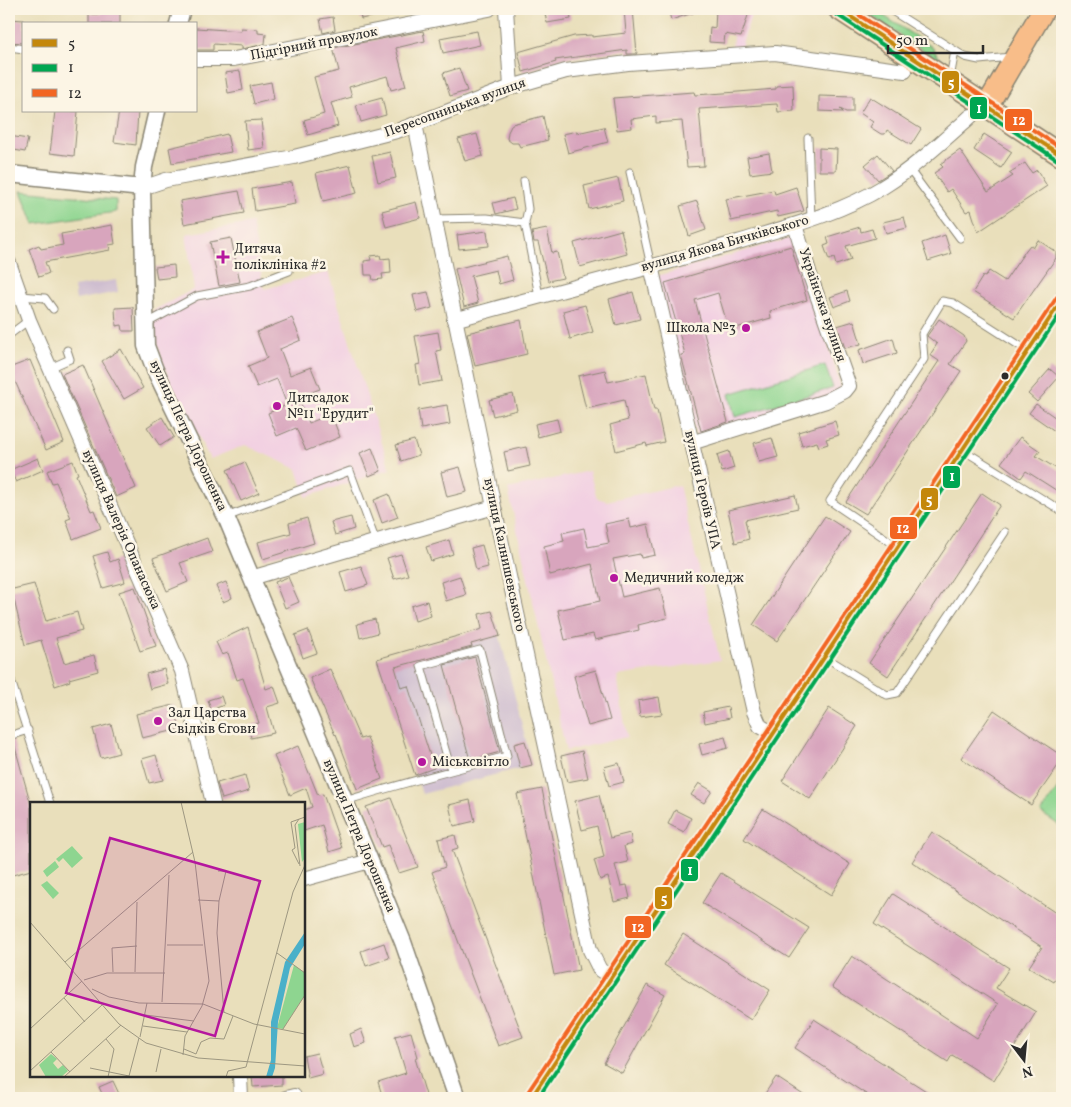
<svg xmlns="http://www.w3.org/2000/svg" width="1071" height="1107" font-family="Vollkorn,serif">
  <rect width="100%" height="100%" fill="#fcf5e5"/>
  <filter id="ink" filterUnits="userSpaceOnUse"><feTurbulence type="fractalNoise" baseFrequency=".02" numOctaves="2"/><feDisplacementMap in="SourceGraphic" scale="10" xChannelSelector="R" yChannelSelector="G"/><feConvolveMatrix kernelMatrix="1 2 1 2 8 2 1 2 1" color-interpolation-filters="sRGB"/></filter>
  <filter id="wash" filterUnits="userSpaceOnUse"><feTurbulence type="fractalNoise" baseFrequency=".0096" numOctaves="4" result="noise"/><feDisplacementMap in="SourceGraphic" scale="20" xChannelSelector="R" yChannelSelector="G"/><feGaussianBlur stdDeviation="1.12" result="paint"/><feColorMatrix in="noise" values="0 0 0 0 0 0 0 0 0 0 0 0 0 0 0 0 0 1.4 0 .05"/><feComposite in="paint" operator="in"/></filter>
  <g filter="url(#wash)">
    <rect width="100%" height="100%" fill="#e9dfbb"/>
    <path fill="#f2d0e2" d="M 716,9 L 753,9 L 741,47 L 732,47 L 735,17 L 716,16 Z
      M 252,223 L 264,289 L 328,272 L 390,469 L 306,497 L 297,469 L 245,445 L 210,459 L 164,367 L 154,331 L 152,311 L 194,289 L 186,234 Z
      M 795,237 L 843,394 L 697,439 L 657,276 Z
      M 589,471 L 597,498 L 607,501 L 679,485 L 720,660 L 617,676 L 627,737 L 566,751 L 508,489 Z"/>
    <path fill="#cfbed0" d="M 116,280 L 118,292 L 76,300 L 74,287 Z
      M 497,625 L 532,765 L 422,794 L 377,659 Z"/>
    <path fill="#8ed590" stroke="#5c805e" d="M 860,9 L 873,9 L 932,47 L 943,63 Z
      M 21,191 L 116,200 L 116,212 L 34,224 Z
      M 825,365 L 833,388 L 735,417 L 729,394 Z
      M 1062,782 L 1062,827 L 1041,813 Z"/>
    <g id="blocks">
      <path fill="#d8a5bd" d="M 101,9 L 120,9 L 120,24 L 89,24 L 89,14 L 101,14 Z
        M 359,9 L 388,9 L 389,13 L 361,19 Z
        M 544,9 L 569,9 L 571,19 L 547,23 Z
        M 624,9 L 633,9 L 637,54 L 627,54 L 627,50 L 555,60 L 556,62 L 523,72 L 518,52 L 574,36 L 592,35 L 592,37 L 626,33 Z
        M 668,9 L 699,9 L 699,11 L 671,20 Z
        M 716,9 L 750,9 L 741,37 L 725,34 L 724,43 L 709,42 L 710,27 L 715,28 Z
        M 333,17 L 335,30 L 323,33 L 320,19 Z
        M 9,19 L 24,20 L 24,43 L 9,42 Z
        M 196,28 L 241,31 L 241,28 L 258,29 L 258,33 L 266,34 L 265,44 L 242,49 L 242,46 L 213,44 L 213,50 L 196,50 Z
        M 423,31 L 425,41 L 396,48 L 406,86 L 391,90 L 387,76 L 349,87 L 352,97 L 331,103 L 338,126 L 308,135 L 304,120 L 324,114 L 314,77 L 339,71 L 333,48 Z
        M 477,31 L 480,45 L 443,53 L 440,38 Z
        M 459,68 L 467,91 L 450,96 L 443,73 Z
        M 240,71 L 243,90 L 228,93 L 225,73 Z
        M 271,82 L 274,99 L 254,104 L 250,86 Z
        M 793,85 L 794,111 L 778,112 L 777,104 L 699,109 L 704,166 L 687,167 L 682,121 L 656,123 L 656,116 L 631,119 L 632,128 L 617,130 L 613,98 L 694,92 L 695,95 L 738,92 L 776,89 L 776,86 Z
        M 819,96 L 853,97 L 853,112 L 846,112 L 840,109 L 843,112 L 819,111 Z
        M 870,97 L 921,129 L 911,145 L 887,130 L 885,134 L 881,134 L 870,127 L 873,122 L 860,113 Z
        M 382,98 L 386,115 L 361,122 L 356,105 Z
        M 55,111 L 78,111 L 74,156 L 50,153 Z
        M 119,111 L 138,111 L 136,145 L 114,142 Z
        M 543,116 L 548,140 L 520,147 L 518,143 L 512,143 L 507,139 L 508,132 L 512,124 Z
        M 261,120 L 264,148 L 248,150 L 245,121 Z
        M 604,127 L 608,142 L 568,153 L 563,134 L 577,131 L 577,133 Z
        M 227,134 L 231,152 L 172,163 L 169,148 Z
        M 477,134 L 483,156 L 465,161 L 458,139 Z
        M 984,134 L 1012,152 L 1001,168 L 974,150 Z
        M 9,136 L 28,139 L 25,152 L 9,149 Z
        M 819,148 L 837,149 L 836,171 L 819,171 Z
        M 960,150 L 988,192 L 1013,176 L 1009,173 L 1025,163 L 1032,173 L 1037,170 L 1047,186 L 978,232 L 971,210 L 966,212 L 951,189 L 947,192 L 934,173 L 943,167 L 940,164 Z
        M 390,152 L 396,178 L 378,182 L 372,156 Z
        M 769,153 L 772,171 L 750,174 L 747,157 Z
        M 878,154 L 892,171 L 878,180 L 865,165 Z
        M 350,165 L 357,193 L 323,201 L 316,173 Z
        M 618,178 L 623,201 L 589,209 L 584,186 Z
        M 292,182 L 295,204 L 255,211 L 252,189 Z
        M 796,187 L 804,211 L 778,217 L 777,211 L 731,221 L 726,199 L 774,190 L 775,194 Z
        M 239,191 L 244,213 L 184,224 L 180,201 Z
        M 513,198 L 516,209 L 496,214 L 493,203 Z
        M 697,201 L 706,230 L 689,236 L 680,206 Z
        M 416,202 L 420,218 L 386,227 L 382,211 Z
        M 904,217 L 907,228 L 886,233 L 883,222 Z
        M 112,225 L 115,244 L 109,245 L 110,250 L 45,262 L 49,273 L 39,277 L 29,249 L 39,245 L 41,249 L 63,245 L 61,234 Z
        M 860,227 L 861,232 L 872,229 L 875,238 L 846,246 L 851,260 L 836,265 L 834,258 L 829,260 L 824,246 L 829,244 L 827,237 Z
        M 547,229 L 552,253 L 557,252 L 563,278 L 548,281 L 538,242 L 534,242 L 532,232 Z
        M 621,230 L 627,254 L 580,267 L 574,243 Z
        M 487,231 L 489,246 L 459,249 L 457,235 Z
        M 945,235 L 951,254 L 928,261 L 922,243 Z
        M 231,238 L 240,282 L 219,286 L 210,242 Z
        M 1038,240 L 1056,252 L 1056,258 L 1014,318 L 973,292 L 983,276 L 985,277 L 989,271 L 1005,281 L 1026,250 L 1030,245 L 1034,247 Z
        M 791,246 L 807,300 L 770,311 L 771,318 L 729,330 L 718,293 L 695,300 L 728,422 L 701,431 L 681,355 L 685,354 L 665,283 Z
        M 380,255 L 381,259 L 390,258 L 391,273 L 382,274 L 383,279 L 373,280 L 372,275 L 365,275 L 364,261 L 371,260 L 370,256 Z
        M 507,256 L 513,280 L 499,284 L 496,270 L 471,276 L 478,303 L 464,307 L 455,269 Z
        M 174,265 L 175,277 L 157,279 L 155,267 Z
        M 847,291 L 850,301 L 834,307 L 830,297 Z
        M 428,292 L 432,308 L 417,312 L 413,295 Z
        M 633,292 L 640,319 L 616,325 L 609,299 Z
        M 585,305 L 593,332 L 570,339 L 563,311 Z
        M 133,307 L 134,331 L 123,331 L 122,325 L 116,326 L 115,308 Z
        M 292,318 L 301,340 L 280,349 L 290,375 L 311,367 L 320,389 L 298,397 L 309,423 L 331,414 L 340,437 L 306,451 L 296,428 L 277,436 L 268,413 L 287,405 L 277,379 L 257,387 L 248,366 L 267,358 L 257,332 Z
        M 939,319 L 964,336 L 966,341 L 950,364 L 961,371 L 866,514 L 846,502 L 939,361 L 930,355 L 937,344 L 927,336 Z
        M 521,320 L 527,354 L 475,366 L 467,333 Z
        M 854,321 L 861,344 L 845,348 L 837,326 Z
        M 438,332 L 441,350 L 436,351 L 442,381 L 419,385 L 416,365 L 420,364 L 415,336 Z
        M 893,338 L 897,353 L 863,364 L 859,350 Z
        M 121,349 L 143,388 L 124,399 L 102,361 Z
        M 30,360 L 64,442 L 46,450 L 9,368 Z
        M 83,365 L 136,488 L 116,497 L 62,374 Z
        M 1050,369 L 1059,377 L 1037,402 L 1028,394 Z
        M 605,370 L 608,382 L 646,374 L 654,410 L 657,410 L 664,442 L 647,446 L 646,443 L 616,451 L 610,425 L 628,420 L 624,400 L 586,409 L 578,376 Z
        M 513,394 L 517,410 L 493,416 L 489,400 Z
        M 1036,404 L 1062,422 L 1062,436 L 1029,413 Z
        M 447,405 L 450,424 L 421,429 L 418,410 Z
        M 162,417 L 174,437 L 160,446 L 147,427 Z
        M 557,419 L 560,431 L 538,437 L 535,424 Z
        M 835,421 L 839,435 L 826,439 L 828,444 L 819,447 L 817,442 L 802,446 L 798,432 Z
        M 1020,437 L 1040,451 L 1036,456 L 1062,472 L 1062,494 L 1026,471 L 1021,478 L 1001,463 Z
        M 772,438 L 778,457 L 759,462 L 754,443 Z
        M 414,440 L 419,455 L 401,461 L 396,445 Z
        M 526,447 L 530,466 L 508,471 L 504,452 Z
        M 372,448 L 381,471 L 369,476 L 360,453 Z
        M 729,451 L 734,468 L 722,472 L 717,455 Z
        M 38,458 L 43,470 L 16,482 L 10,470 Z
        M 73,461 L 78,474 L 76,475 L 91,511 L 94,510 L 101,528 L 73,539 L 66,520 L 71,518 L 56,482 L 52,483 L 47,471 Z
        M 245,462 L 259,493 L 241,501 L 227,470 Z
        M 460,467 L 467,492 L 447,497 L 441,472 Z
        M 982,493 L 1000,505 L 888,676 L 869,663 Z
        M 389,494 L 398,517 L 382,523 L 374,500 Z
        M 795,495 L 798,508 L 745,520 L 749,539 L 735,543 L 728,510 Z
        M 825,516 L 850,532 L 777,641 L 753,625 Z
        M 351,517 L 354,529 L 335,535 L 331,522 Z
        M 307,518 L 314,543 L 263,559 L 258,542 L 291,533 L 289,523 Z
        M 629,519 L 631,528 L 648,524 L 655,555 L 641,558 L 640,554 L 613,559 L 622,597 L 660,588 L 667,618 L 638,625 L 639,630 L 595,640 L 593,634 L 565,640 L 558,610 L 600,601 L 592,564 L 550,575 L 544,546 L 564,541 L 562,533 L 584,528 L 588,547 L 609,543 L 605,524 Z
        M 207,538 L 212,552 L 180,563 L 188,582 L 167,591 L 153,558 Z
        M 449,540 L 453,554 L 431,561 L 426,547 Z
        M 482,545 L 488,567 L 476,570 L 471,548 Z
        M 107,552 L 110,562 L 118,559 L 125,582 L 103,588 L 93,556 Z
        M 401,554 L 408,575 L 394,579 L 387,558 Z
        M 361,566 L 368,585 L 346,592 L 340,572 Z
        M 460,576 L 466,595 L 446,601 L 441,582 Z
        M 288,577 L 299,602 L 285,608 L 275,582 Z
        M 226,582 L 232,598 L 223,602 L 216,586 Z
        M 34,584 L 46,621 L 77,612 L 82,631 L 56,638 L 64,663 L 94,655 L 98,671 L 69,679 L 70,681 L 55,686 L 41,640 L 25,645 L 14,600 L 9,601 L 9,590 Z
        M 135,587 L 156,646 L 140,651 L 119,592 Z
        M 427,601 L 431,616 L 415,621 L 411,606 Z
        M 492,611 L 500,636 L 471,644 L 472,647 L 395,667 L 401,688 L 408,686 L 434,768 L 415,775 L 377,659 L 482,629 L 479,614 Z
        M 375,619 L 378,633 L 360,638 L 357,624 Z
        M 248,627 L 266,689 L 274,686 L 280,703 L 267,707 L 274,733 L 251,738 L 248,726 L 259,723 L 243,678 L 237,680 L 228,653 L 222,655 L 216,642 Z
        M 308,630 L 317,653 L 303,658 L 295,635 Z
        M 475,657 L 500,752 L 470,760 L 444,665 Z
        M 164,669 L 168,684 L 150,689 L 146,674 Z
        M 330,669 L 360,739 L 367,737 L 382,779 L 357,789 L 336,734 L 335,735 L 310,678 Z
        M 596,670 L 610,720 L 588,726 L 574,676 Z
        M 221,696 L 224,705 L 211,710 L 208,700 Z
        M 659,697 L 662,714 L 640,717 L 638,701 Z
        M 174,705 L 180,729 L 142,738 L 136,714 Z
        M 728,707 L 730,718 L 705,723 L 703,712 Z
        M 829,708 L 857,726 L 810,799 L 782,781 Z
        M 994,710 L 1062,756 L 1062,760 L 1031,805 L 961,758 Z
        M 111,724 L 119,753 L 101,758 L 93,729 Z
        M 725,737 L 728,748 L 702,755 L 699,744 Z
        M 13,740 L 31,805 L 31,870 L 9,876 L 9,741 Z
        M 525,741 L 532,765 L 520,768 L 514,744 Z
        M 298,746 L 318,795 L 323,794 L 342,848 L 329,852 L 322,825 L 304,831 L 304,810 L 312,807 L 306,788 L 290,795 L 274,756 Z
        M 582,751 L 588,778 L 567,782 L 561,756 Z
        M 156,755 L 163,780 L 149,783 L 142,759 Z
        M 619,763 L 624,782 L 609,786 L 604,767 Z
        M 245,775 L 249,791 L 222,799 L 217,783 Z
        M 699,783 L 712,791 L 704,803 L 691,795 Z
        M 542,789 L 579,970 L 554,975 L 517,794 Z
        M 599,795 L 610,838 L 630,833 L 632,844 L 624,846 L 628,862 L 615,865 L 621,886 L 627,885 L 630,898 L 614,902 L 608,877 L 600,880 L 594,860 L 604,857 L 597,826 L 582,830 L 575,801 Z
        M 391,798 L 418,867 L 399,873 L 388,845 L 382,847 L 366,807 Z
        M 470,800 L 475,821 L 454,826 L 449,805 Z
        M 763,809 L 850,864 L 831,895 L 744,839 Z
        M 675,810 L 691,818 L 684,832 L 668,824 Z
        M 932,832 L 1062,917 L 1062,969 L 1054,982 L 1029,967 L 1042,947 L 912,862 Z
        M 455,835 L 458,848 L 452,850 L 523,1037 L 498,1046 L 432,872 L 445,867 L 438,839 Z
        M 721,873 L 809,928 L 789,958 L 702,903 Z
        M 893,894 L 1009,968 L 996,988 L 1036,1012 L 994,1081 L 952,1055 L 948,1062 L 832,987 L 852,956 L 977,1038 L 998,1004 L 874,924 Z
        M 683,934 L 770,990 L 751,1020 L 664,965 Z
        M 384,943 L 389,958 L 366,966 L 361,951 Z
        M 647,985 L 665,995 L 622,1073 L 604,1063 Z
        M 814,1019 L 937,1098 L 872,1098 L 795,1048 Z
        M 361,1029 L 366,1043 L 354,1047 L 350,1034 Z
        M 411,1032 L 418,1057 L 415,1058 L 426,1095 L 417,1098 L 383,1098 L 378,1082 L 406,1073 L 395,1036 Z
        M 317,1053 L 323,1074 L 308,1078 L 304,1056 Z
        M 252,1076 L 282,1076 L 282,1085 L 253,1087 Z
        M 776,1077 L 808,1098 L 762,1098 Z
        M 113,1081 L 121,1098 L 104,1098 L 99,1087 Z"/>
    </g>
  </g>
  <g filter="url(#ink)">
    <use href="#blocks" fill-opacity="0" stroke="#8a8573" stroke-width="1"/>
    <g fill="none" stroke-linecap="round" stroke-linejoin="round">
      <g stroke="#8a8573" stroke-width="9">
        <path id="service" d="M 889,9 L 965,57 L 979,60 L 1011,57
          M 9,47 L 24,49
          M 950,78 L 955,51
          M 808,138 L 811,219
          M 909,169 L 960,238
          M 630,172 L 651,266
          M 434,219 L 487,218 L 525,223 L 528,209 L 524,181
          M 525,223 L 539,296
          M 21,296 L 45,298 L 53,309
          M 147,323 L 197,296 L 250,286 L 289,271
          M 9,335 L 29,320
          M 50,368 L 70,359 L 67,350
          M 963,450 L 1062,511
          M 226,517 L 350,471 L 376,542
          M 898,547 L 830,501 L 924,359 L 922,334 L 942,301 L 953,303 L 1028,351
          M 825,657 L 887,695 L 897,693 L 1005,532
          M 9,674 L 50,803
          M 9,736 L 28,730
          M 345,801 C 399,784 453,770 507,756 L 480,650 L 421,666 L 451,770"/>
      </g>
      <g stroke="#8a8573" stroke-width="16">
        <path id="minor" d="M 506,9 L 511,87
          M 196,59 L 234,59 L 489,9
          M 415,124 L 494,507 L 590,950 L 600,970 L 611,977
          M 142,188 L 166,180 L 294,157 L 397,131 L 511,87 L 566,71 L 628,63 L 775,53 L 905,71
          M 9,263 L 29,320 L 182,671 L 213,803
          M 651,266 L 754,712 L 760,726 L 774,734
          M 454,320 C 549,293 644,270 738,242 C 787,227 839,214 883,187 C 915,167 943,141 971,116
          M 691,443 L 826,401 L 845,391 L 849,386 L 811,278 L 795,225
          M 251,578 L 494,507
          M 304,879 L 370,861
          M 240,1076 L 241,1098
          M 286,1098 L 294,1096"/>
      </g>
      <g stroke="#8a8573" stroke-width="19">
        <path id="tertiary" d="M 178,24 L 182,9
          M 157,111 L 144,167 L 142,188 L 146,346 L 155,370 L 226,517 L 370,861 L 403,942 L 457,1098
          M 9,174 L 142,188
          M 531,1098 L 1062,300"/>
      </g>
      <g stroke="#8a8573" stroke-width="24">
        <path id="primary" d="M 839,9 L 1062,156
          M 987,106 L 1044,9"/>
      </g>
      <use href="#service" stroke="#fff" stroke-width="7"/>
      <use href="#minor" stroke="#fff" stroke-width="14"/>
      <use href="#tertiary" stroke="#fff" stroke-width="16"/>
      <use href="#primary" stroke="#f8bd89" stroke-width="21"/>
      <g stroke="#fcf5e5" stroke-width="8">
        <path id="bus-1" d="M 839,9 L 1062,156
          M 531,1098 L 1062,300"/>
      </g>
      <g stroke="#fcf5e5" stroke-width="8">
        <path id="bus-2" d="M 836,14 L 1059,161
          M 538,1098 L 1062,311"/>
      </g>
      <g stroke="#fcf5e5" stroke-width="8">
        <path id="bus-3" d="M 850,9 L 1062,149
          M 526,1095 L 1057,297"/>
      </g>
      <use href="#bus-1" stroke="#c4870b" stroke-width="4"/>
      <use href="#bus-2" stroke="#00a651" stroke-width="4"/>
      <use href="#bus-3" stroke="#f26522" stroke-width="4"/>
    </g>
  </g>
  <g fill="#b5179e" stroke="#fcf5e5" stroke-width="2">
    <path d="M220.5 249.5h5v5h5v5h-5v5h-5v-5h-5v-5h5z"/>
    <circle cx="746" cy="328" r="5"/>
    <circle cx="277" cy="406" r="5"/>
    <circle cx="614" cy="578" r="5"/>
    <circle cx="158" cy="721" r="5"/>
    <circle cx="422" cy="762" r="5"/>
  </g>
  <circle fill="#2b2b2b" stroke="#fcf5e5" stroke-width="2" cx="1005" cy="376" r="4.5"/>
  <g text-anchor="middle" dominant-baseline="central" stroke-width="5" stroke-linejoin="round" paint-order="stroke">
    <g font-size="14" fill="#2b2b2b" stroke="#fcf5e5">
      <text transform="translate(314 44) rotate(-11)">Підгірний провулок</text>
      <text transform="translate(455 108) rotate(-20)">Пересопницька вулиця</text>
      <text transform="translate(725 244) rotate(-16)">вулиця Якова Бичківського</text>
      <text transform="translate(822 305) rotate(71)">Українська вулиця</text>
      <text transform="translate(188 436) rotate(65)">вулиця Петра Дорошенка</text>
      <text transform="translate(702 490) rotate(77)">вулиця Героїв УПА</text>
      <text transform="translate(121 530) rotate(66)">вулиця Валерія Опанасюка</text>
      <text transform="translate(504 555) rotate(78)">вулиця Калнишевського</text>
      <text transform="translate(359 836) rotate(67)">вулиця Петра Дорошенка</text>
    </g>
    <g font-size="14" fill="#2b2b2b" stroke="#fcf5e5" text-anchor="start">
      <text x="234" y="249">Дитяча<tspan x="234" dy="16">поліклініка #2</tspan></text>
      <text x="736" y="328" text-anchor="end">Школа №3</text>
      <text x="287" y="398">Дитсадок<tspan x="287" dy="16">№11 "Ерудит"</tspan></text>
      <text x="624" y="578">Медичний коледж</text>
      <text x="168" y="713">Зал Царства<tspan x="168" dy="16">Свідків Єгови</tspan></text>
      <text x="432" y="762">Міськсвітло</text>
    </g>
  </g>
  <g transform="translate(30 802)">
    <rect width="275" height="275" fill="#e9dfbb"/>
    <path d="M 275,20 L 275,56 L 272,60 L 268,22 ZM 42,44 L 53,56 L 42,66 L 33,56 L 29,60 L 26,57 ZM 25,59 L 29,65 L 17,75 L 13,69 ZM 17,79 L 29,91 L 23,97 L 11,83 ZM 264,163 L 275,171 L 275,193 L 253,227 L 247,226 ZM 21,252 L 27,257 L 23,261 L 28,267 L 33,263 L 38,269 L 31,275 L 16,275 L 9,263 Z" fill="#8ed590"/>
    <path d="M 275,130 L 275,142 L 260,166 L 248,220 L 245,266 L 242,275 L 236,275 L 241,258 L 241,220 L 255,160 Z" fill="#4ab0c9"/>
    <path fill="none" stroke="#9d9781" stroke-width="1" d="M 151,0 L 165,60 L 179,179 L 172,204 L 155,234 L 153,253M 269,17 L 265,23 L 270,64M 269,62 L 262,48 L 265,46 L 261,20 L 275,15M 188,69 L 196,69 L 189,99 L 187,131 L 194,210M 168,98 L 189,99M 0,120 L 89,222 L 116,241 L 168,256 L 275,264M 137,143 L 173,143M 247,151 L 275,171M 35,160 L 163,50M 83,170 L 82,146 L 107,144M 105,170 L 107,100M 54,178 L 77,171 L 135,171M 62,187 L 79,195 L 109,201 L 173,202 L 224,222 L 275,232M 34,196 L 55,220M 132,200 L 139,73M 115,213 L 164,219M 113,224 L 157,230M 0,227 L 52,179M 253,227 L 275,193M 110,235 L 117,201M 76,237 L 84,247 L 78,275M 154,247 L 166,252 L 171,240 L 180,236 L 194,237 L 203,214M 21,250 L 40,270M 60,266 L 99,274M 0,269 L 72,203M 126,270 L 131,247M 99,274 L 109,236M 34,275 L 91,223M 196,275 L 198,269 L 216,265 L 263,90 L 275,63"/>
    <path fill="#b5179e" fill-opacity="0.15" stroke="#b5179e" stroke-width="2.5" d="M 80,36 L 230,79 L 185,234 L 36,191 Z"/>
    <rect width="275" height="275" fill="none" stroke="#2b2b2b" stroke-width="2.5"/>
  </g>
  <g stroke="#fcf5e5" stroke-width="2">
    <rect x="941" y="70" width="19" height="24" rx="5" fill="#c4870b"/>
    <rect x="969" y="96" width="19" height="24" rx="5" fill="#00a651"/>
    <rect x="1004" y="108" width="29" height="24" rx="5" fill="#f26522"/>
    <rect x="942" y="465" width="19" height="24" rx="5" fill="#00a651"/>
    <rect x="920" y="487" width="19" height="24" rx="5" fill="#c4870b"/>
    <rect x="889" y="516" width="29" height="24" rx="5" fill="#f26522"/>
    <rect x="680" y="858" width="19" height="24" rx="5" fill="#00a651"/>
    <rect x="654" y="886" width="19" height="24" rx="5" fill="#c4870b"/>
    <rect x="624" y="915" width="28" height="24" rx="5" fill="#f26522"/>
  </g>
  <g font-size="14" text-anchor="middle" font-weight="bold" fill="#fff">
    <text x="951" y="87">5</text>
    <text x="979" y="113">1</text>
    <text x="1019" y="125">12</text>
    <text x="952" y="481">1</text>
    <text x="929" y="504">5</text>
    <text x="903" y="533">12</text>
    <text x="690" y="875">1</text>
    <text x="664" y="903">5</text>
    <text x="638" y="932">12</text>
  </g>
  <rect width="1071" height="1107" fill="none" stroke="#fcf5e5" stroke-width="30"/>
  <rect x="22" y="22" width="175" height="90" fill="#fcf5e5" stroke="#a8a49b"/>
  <rect x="32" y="39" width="25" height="8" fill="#c4870b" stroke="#a8a49b"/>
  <text x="68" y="48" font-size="15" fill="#2b2b2b">5</text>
  <rect x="32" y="64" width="25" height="8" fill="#00a651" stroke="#a8a49b"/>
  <text x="68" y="72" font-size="15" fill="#2b2b2b">1</text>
  <rect x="32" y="89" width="25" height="8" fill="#f26522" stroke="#a8a49b"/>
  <text x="68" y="98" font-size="15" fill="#2b2b2b">12</text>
  <g transform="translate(1024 1060) rotate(164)" stroke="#fcf5e5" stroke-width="4" paint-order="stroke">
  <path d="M0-4L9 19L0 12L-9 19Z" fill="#2b2b2b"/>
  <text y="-8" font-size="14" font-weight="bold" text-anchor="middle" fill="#2b2b2b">N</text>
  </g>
  <path d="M888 45v8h95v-8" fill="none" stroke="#2b2b2b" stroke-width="2.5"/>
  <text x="896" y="45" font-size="15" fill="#2b2b2b" stroke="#fcf5e5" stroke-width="4" paint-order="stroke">50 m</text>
</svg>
